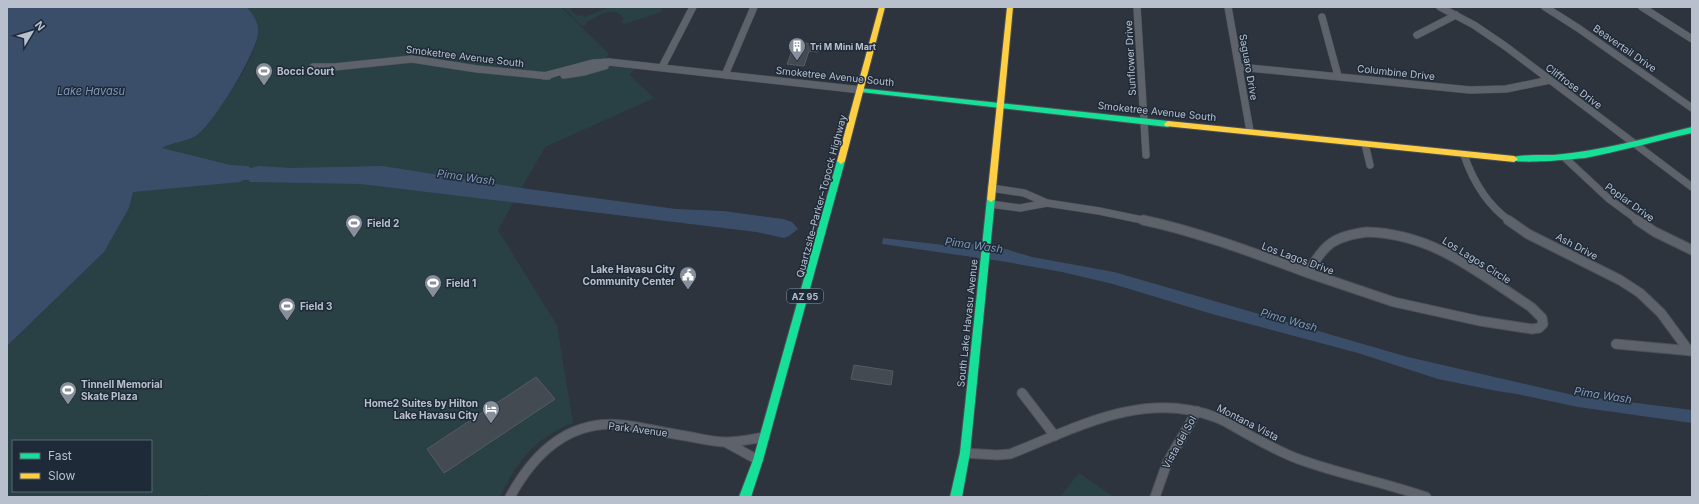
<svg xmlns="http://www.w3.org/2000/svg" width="1699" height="504" font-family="Inter,sans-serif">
  <rect width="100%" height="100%" fill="#2d343d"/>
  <path fill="#294044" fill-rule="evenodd" d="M 246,7 L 561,7 L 609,54 L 605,59 L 545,73 L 398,61 L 539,77 L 562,77 L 610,66 L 634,69 L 630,75 L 654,98 L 545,147 L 498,230 L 557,325 L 573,423 C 535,438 517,461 500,497 L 209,497 L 208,495 L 191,497 L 7,497 L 7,346 L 104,252 L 129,208 L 133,192 L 161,148 C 180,141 198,137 211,120 C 227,97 254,62 258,34 C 260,24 253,13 246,7 ZM 13,441 L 151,441 L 151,491 L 13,491 Z
    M 563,7 L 569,7 L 577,16 L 581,15 L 585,17 L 610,7 L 661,7 L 662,10 L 661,12 L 625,24 L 621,22 L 624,18 C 621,16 619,13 616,12 C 607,10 594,17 587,22 L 586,25 L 582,26 Z
    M 1079,473 L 1114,497 L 1060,497 Z"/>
  <path fill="#3b4e69" d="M 7,7 L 246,7 C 253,13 260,24 258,34 C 255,55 215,121 198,134 C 188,142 172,142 162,148 L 230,165 L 248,166 L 250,168 L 259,166 L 291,168 L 383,166 L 521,188 L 676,209 L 723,211 L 783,219 L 792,222 L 798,229 L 789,236 L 784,238 L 756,232 L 707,226 L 361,184 L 250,182 L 249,180 L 243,180 L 240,182 L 133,192 L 129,208 L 104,252 L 7,346 Z
    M 883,238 L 944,245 L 973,244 L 999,247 L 1032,257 L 1114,272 L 1408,357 L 1573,395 L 1692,410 L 1692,423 L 1578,407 L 1517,394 L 1497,391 L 1438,379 L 1358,353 L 1212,314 L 1113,284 L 1062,272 L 1007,262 L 882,244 Z"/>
  <path fill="#444a51" stroke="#555b65" d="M 795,43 L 804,43 L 820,45 L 818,52 L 809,51 L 804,66 L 787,64 Z
    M 854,365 L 893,371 L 891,385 L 851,379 Z
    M 536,377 L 555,399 L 444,473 L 427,449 Z"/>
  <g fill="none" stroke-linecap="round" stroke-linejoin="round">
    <g stroke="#4c5057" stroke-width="8">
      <path id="street-far1" d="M 1137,7 L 1146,155
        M 1228,7 L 1250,131
        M 1440,7 L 1474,25 L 1505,46 L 1692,187
        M 1545,7 L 1578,28 L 1692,108
        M 1642,7 L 1692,39
        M 1322,17 L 1338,76
        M 1417,35 L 1456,15
        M 313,67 L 334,67 L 412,59 L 477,69 L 548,76
        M 662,67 L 693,7
        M 1239,67 L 1470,90 L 1506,89 L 1550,80
        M 564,75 L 584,72 L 605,66
        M 725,75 L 754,7
        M 544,76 L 593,63 L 609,62 L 861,90
        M 1365,144 L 1370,165
        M 1464,155 C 1473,181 1487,205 1510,221
        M 1565,158 L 1609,199 L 1639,221
        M 991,188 L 1024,193 L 1047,203 L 1099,211 L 1147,221
        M 990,204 L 1020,208 L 1047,203"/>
    </g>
    <g stroke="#4c5057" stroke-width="11">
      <path id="street" d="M 1143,220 C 1199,232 1254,253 1308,273
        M 1508,220 L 1528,234 L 1620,280 L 1640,293 L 1661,313 L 1689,351
        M 1637,220 L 1655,232 L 1692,250
        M 1367,232 C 1434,234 1477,272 1531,307 L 1542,318 L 1543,324 L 1539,328 L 1532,329 L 1480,321 L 1394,302 L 1308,273 C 1324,244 1334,236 1367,232 Z
        M 1616,344 L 1692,351
        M 1022,393 L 1055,436
        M 725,442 L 758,460
        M 965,453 L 997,455 L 1010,454 C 1076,428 1143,390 1215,417 C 1224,420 1233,426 1242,431 C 1262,442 1282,454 1304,461 C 1344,475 1386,483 1426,497
        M 510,497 C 534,453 569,419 623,425 C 642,427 661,432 680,435 C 695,437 711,442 726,442 C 739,442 752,439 765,437
        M 1155,497 L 1167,463 L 1197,411"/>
    </g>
    <g stroke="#4c5057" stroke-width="2">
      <path id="fast" d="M 858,88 L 1168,121 L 1172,124 L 1168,127 L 861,92 L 857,90 Z
        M 1692,127 L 1692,133 C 1656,141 1621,151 1585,158 C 1574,159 1515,165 1510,159 C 1514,154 1546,155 1554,155 C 1601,151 1646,138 1692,127 Z
        M 841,158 L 845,161 L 763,460 L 751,497 L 739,497 L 753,460 L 837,161 Z
        M 991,196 L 995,199 L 970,453 L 962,497 L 950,497 L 960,453 L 987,199 Z"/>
    </g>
    <g stroke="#4c5057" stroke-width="2">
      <path id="slow" d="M 879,7 L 885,7 L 845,161 L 841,164 L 837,161 Z
        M 1007,7 L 1013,7 L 995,199 L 991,202 L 987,199 Z
        M 1168,121 L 1514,156 L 1518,159 L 1514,162 L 1165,126 L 1164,124 Z"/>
    </g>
    <use href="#street-far1" stroke="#5e626a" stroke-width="7"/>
    <use href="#street" stroke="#5e626a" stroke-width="9"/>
    <use href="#fast" fill="#16e098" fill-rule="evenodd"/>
    <use href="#slow" fill="#ffcf43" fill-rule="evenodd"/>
  </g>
  <defs>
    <g id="building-pin" transform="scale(0.9)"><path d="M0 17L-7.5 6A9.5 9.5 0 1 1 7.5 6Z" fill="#878f9b" stroke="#1f2a39"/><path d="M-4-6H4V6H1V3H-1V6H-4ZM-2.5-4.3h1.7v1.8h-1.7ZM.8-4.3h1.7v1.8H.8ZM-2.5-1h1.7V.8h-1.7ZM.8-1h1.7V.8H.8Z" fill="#fff"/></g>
    <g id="stadium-pin" transform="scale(0.9)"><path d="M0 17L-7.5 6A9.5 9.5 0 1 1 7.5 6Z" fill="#878f9b" stroke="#1f2a39"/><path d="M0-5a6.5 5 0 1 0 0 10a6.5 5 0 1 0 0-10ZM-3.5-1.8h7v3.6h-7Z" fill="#fff"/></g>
    <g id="civic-pin" transform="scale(0.9)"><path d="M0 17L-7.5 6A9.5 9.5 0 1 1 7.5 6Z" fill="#878f9b" stroke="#1f2a39"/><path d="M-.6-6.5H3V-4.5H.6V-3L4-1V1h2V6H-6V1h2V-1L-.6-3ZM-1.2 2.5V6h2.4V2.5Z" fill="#fff"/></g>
    <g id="hotel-pin" transform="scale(0.9)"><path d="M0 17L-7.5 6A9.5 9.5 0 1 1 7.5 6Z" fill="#878f9b" stroke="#1f2a39"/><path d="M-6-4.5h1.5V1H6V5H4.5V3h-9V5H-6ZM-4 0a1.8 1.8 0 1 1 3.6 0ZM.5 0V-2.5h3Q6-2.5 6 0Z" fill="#fff"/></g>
  </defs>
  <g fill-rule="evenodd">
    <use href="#building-pin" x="797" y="46"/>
    <use href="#stadium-pin" x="264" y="71"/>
    <use href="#stadium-pin" x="354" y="223"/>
    <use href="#civic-pin" x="688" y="275"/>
    <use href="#stadium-pin" x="433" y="283"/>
    <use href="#stadium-pin" x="287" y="306"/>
    <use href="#stadium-pin" x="68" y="390"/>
    <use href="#hotel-pin" x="491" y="409"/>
  </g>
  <g text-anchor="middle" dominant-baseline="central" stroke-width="3" stroke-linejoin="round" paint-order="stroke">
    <g font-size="9" font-weight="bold" fill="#b8c0cd" stroke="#1f2a39" text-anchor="start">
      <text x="810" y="46">Tri M Mini Mart</text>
    </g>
    <rect fill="#1f2a39" stroke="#8a93a1" stroke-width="1" x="787" y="289" width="36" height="14" rx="3"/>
    <g font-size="9" font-weight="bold" fill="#b8c0cd">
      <text x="805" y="296">AZ 95</text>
    </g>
    <g font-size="10" fill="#b8c0cd" stroke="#1f2a39">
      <text transform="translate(1625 48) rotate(35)">Beavertail Drive</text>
      <text transform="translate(465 56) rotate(7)">Smoketree Avenue South</text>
      <text transform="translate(1130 58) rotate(-93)">Sunflower Drive</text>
      <text transform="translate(1249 67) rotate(80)">Saguaro Drive</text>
      <text transform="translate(1396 72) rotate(6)">Columbine Drive</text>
      <text transform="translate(835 76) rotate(6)">Smoketree Avenue South</text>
      <text transform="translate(1574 86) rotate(37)">Cliffrose Drive</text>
      <text transform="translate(1157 111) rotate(6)">Smoketree Avenue South</text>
      <text transform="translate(821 196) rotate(-75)">Quartzsite–Parker–Topock Highway</text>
      <text transform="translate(1630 202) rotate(36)">Poplar Drive</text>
      <text transform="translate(1577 246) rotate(28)">Ash Drive</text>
      <text transform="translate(1298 258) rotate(20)">Los Lagos Drive</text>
      <text transform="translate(1477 260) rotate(32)">Los Lagos Circle</text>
      <text transform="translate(967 323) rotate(-84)">South Lake Havasu Avenue</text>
      <text transform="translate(1248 422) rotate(27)">Montana Vista</text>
      <text transform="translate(638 429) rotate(7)">Park Avenue</text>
      <text transform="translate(1179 442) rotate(-61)">Vista del Sol</text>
    </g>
    <g font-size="10" font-weight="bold" fill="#b8c0cd" stroke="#1f2a39" text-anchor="start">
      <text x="277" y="71">Bocci Court</text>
      <text x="367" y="223">Field 2</text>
      <text x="675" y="269" text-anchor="end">Lake Havasu City<tspan x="675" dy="12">Community Center</tspan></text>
      <text x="446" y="283">Field 1</text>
      <text x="300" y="306">Field 3</text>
      <text x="81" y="384">Tinnell Memorial<tspan x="81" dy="12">Skate Plaza</tspan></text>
      <text x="478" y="403" text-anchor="end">Home2 Suites by Hilton<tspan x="478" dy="12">Lake Havasu City</tspan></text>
    </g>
    <g font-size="11" font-style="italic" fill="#7f97b5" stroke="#1f2a39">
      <text x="91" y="91">Lake Havasu</text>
      <text transform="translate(466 177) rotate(8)">Pima Wash</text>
      <text transform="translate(974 245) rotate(8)">Pima Wash</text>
      <text transform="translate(1289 320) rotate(16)">Pima Wash</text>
      <text transform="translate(1603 395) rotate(9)">Pima Wash</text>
    </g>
  </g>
  <rect width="1699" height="504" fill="none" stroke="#b8c0cd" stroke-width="16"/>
  <rect x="12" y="440" width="140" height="52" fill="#1f2a39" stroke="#5c6674"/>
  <rect x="20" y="453" width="20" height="6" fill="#16e098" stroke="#5c6674"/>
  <text x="48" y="460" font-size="12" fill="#b8c0cd">Fast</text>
  <rect x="20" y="473" width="20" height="6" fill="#ffcf43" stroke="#5c6674"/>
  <text x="48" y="480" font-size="12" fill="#b8c0cd">Slow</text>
  <g transform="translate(32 32) rotate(52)" stroke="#1f2a39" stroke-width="3" paint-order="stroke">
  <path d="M0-3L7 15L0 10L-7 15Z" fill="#b8c0cd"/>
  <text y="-6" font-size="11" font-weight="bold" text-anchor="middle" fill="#b8c0cd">N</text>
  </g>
</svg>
